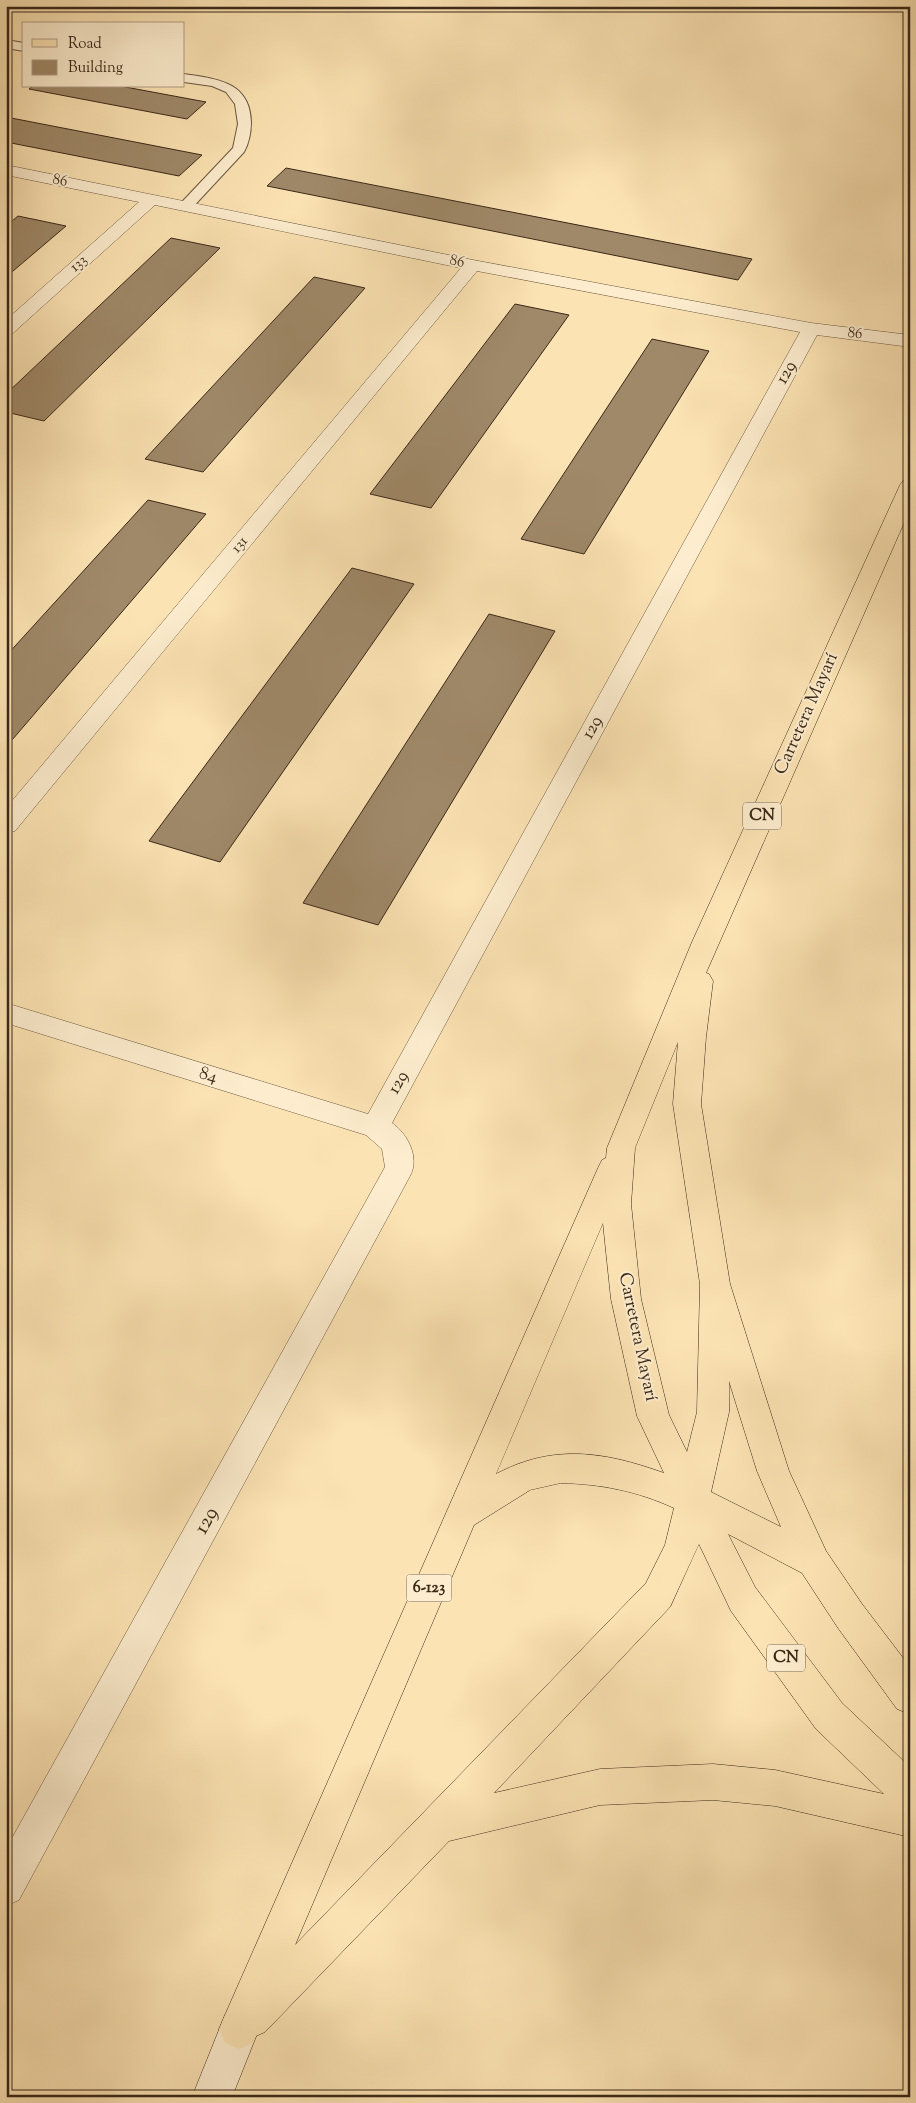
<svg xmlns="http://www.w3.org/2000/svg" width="916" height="2103" font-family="'Sorts Mill Goudy',serif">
  <rect width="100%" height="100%" fill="#fce3b3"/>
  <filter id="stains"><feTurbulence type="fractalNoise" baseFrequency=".004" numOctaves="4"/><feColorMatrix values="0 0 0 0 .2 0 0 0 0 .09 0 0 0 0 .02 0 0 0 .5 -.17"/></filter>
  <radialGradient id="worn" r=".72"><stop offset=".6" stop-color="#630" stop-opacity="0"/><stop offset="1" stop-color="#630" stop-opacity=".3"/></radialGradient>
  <path fill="#9f8969" stroke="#3a2818" d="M 33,86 L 120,86 L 206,102 L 187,119 L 29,89 Z
    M 6,117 L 202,155 L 179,176 L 6,142 Z
    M 286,168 L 752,259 L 738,280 L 267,186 Z
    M 18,216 L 66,226 L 6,277 L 6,226 Z
    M 171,238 L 220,248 L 44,421 L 6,412 L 6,394 Z
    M 314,277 L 365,288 L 203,472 L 145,459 Z
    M 515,304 L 569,315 L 431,508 L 370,494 Z
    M 652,339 L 709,351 L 584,554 L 521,539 Z
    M 148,500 L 206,514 L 6,747 L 6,656 Z
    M 352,568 L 414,584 L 220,862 L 149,841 Z
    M 489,614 L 555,631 L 378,925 L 303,903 Z"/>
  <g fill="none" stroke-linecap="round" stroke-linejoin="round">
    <g stroke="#6a573f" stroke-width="2">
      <path id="service" d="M 6,40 L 24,43 L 24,51 L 6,48 Z
        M 184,74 C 216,79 250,81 251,122 C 251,132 249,143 244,152 L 191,209 L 181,209 L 179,206 L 181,203 L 233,148 L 238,124 L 235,104 L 226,92 L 212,86 L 184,82 Z"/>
    </g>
    <g stroke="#6a573f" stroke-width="1">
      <path id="minor" d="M 6,165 L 473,260 L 811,323 L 910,335 L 910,347 L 817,335 L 392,1123 C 408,1134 420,1158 410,1176 L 19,1900 L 6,1906 L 6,1849 L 385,1167 L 382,1149 L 366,1135 L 6,1023 L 6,1003 L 368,1114 L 800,332 L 477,271 L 15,831 L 6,833 L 6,808 L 461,268 L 155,205 L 12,334 L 6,335 L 6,320 L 139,202 L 6,175 Z"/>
    </g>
    <g stroke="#3a2818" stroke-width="1">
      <path id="secondary" d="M 239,2009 L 253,2015 L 259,2029 L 232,2097 L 192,2097 L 225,2015 Z"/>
    </g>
    <g stroke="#3a2818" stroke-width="1">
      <path id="primary" d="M 910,479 L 910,509 L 706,973 L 709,974 L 713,981 L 706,1037 L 701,1104 L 730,1284 L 789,1471 L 826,1551 L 862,1604 L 910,1667 L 910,1714 L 897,1709 L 838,1628 L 802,1573 L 728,1534 L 755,1587 L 842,1703 L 910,1767 L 910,1837 L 775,1806 L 713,1800 L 600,1805 L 449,1841 L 265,2032 L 256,2036 L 253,2043 L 239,2049 L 225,2043 L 219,2029 L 225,2015 L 598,1168 L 602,1160 L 606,1158 L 607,1148 L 692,942 L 900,485 L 903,481 ZM 678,1042 L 673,1104 L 700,1284 L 697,1412 L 687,1452 L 669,1415 L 641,1299 L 631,1204 L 635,1148 ZM 603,1223 L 611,1299 L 637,1416 L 664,1473 C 605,1452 554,1443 496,1474 ZM 729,1381 L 757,1471 L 781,1527 L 711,1492 L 729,1412 ZM 561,1483 C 601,1484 637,1491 674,1508 L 665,1545 L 646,1583 L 295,1945 L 474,1525 L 530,1490 ZM 699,1544 L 731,1611 L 816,1729 L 884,1794 L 775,1770 L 713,1764 L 600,1769 L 494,1793 L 670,1607 Z"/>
    </g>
    <use href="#service" fill="#fdedce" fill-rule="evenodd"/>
    <use href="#minor" fill="#fdedce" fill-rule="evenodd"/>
    <use href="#secondary" fill="#fdedce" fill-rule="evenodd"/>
    <use href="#primary" fill="#fce3b3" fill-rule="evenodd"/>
  </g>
  <g text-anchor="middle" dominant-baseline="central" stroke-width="4" stroke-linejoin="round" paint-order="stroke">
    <g font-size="15" fill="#3a2818" stroke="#fdedce">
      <text transform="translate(60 181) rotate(11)">86</text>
      <text transform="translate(457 262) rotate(12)">86</text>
      <text transform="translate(79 264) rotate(-42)">133</text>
      <text transform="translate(855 334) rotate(7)">86</text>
      <text transform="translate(240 545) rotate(-50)">131</text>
    </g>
    <g fill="#fdedce" stroke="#74634f" stroke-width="1">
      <rect x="743" y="802.5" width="38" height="27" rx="4"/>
      <rect x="406.5" y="1574.5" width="45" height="27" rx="4"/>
      <rect x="767" y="1644.5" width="38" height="27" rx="4"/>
    </g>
    <g font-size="16" font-weight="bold" fill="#3a2818">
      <text x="762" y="816">CN</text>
      <text x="429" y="1588">6-123</text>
      <text x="786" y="1658">CN</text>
    </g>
    <g font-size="18" fill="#3a2818" stroke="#fdedce">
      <text transform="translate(787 373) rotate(-61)">129</text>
      <text transform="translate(807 714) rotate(-66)">Carretera Mayarí</text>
      <text transform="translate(593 728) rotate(-61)">129</text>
      <text transform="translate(208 1076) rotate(17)">84</text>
      <text transform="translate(399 1083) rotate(-61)">129</text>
      <text transform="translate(637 1337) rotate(78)">Carretera Mayarí</text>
    </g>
    <g font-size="21" fill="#3a2818" stroke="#fdedce">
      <text transform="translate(207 1521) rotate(-61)">129</text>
    </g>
  </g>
  <rect width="916" height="2103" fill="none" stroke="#fce3b3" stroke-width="25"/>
  <rect x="8" y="8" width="901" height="2088" fill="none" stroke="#3a2818" stroke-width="2.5"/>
  <rect x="12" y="12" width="891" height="2078" fill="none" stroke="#3a2818"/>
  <rect x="22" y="22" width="162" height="65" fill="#fdedce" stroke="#af9e85"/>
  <rect x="32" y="39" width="25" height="8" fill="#fce3b3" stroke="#af9e85"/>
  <text x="68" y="48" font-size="15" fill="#3a2818">Road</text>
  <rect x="32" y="60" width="25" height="15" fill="#9f8969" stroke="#af9e85"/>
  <text x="68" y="72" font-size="15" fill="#3a2818">Building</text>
  <rect width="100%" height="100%" filter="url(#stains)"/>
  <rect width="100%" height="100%" fill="url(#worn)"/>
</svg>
